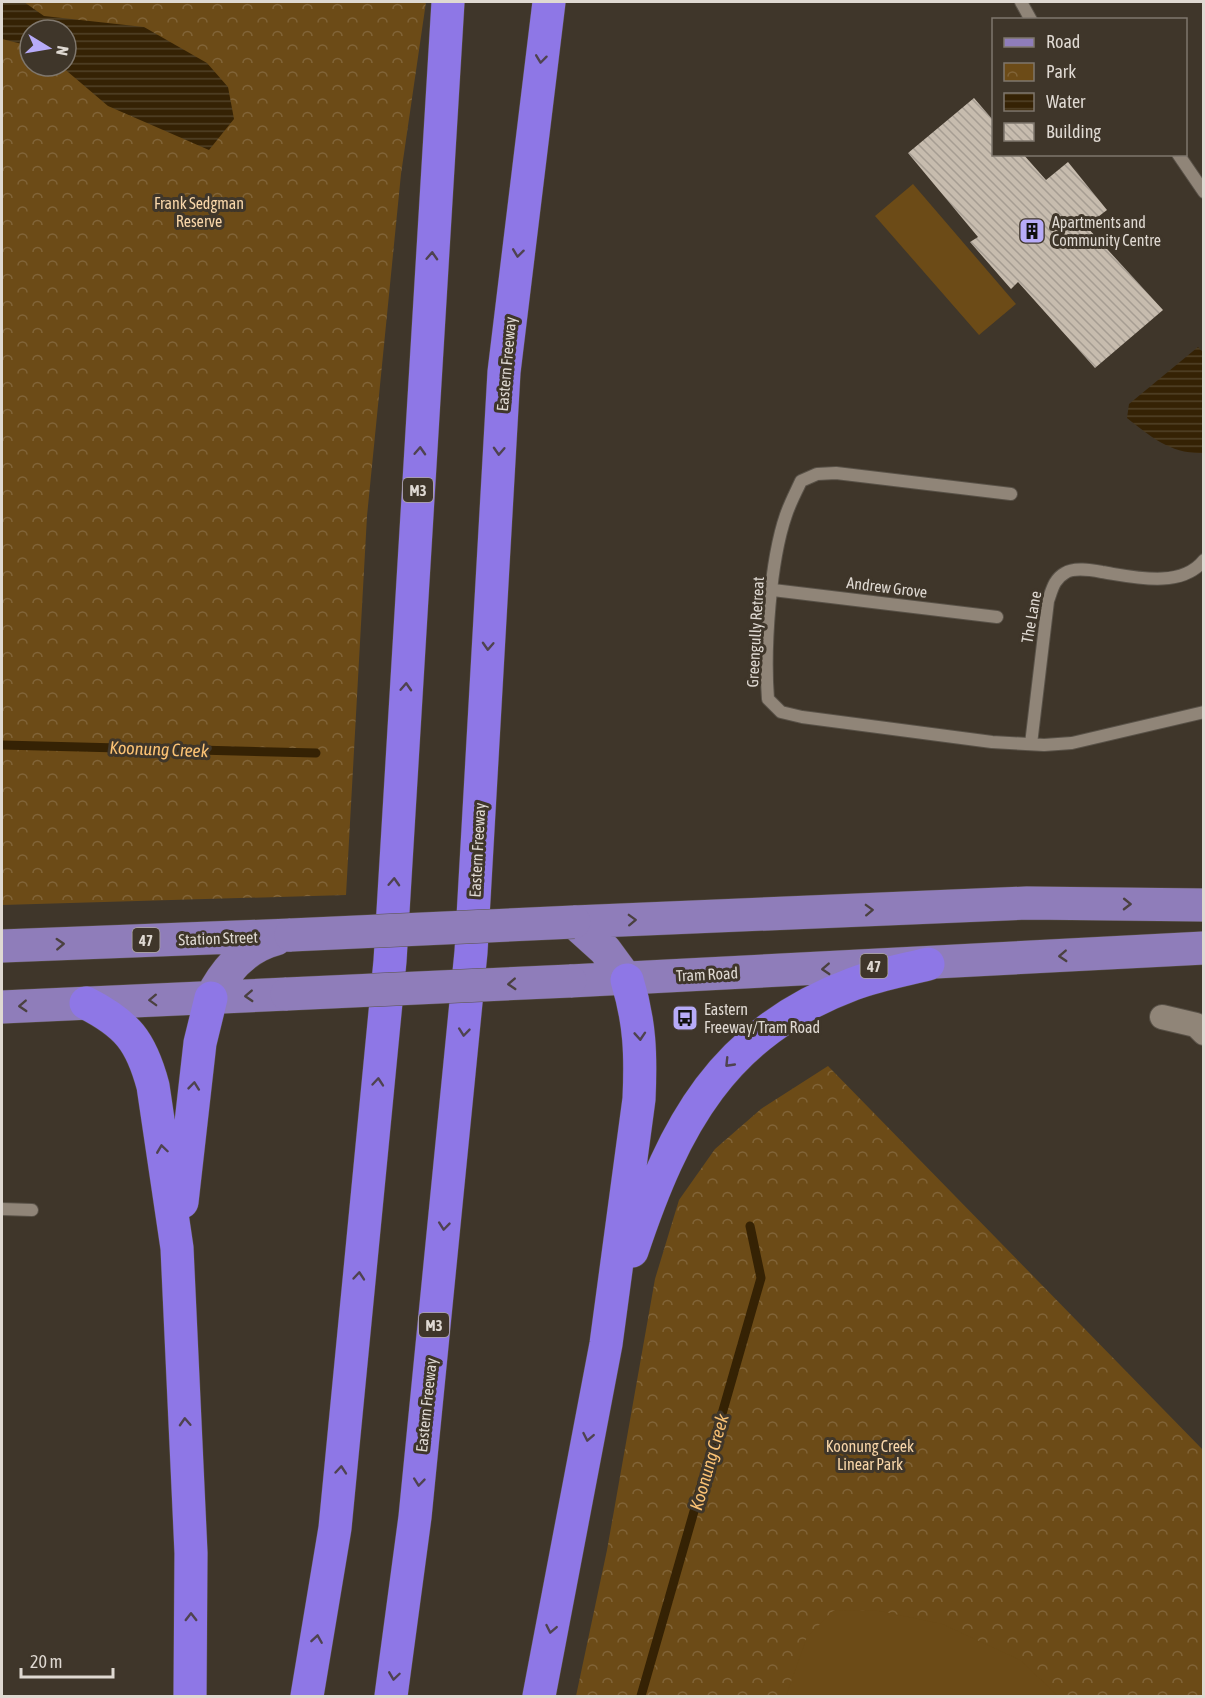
<svg xmlns="http://www.w3.org/2000/svg" width="1205" height="1698" font-family="'Asap Condensed',sans-serif">
  <defs>
    <pattern id="park-crowns" width="20" height="18" patternUnits="userSpaceOnUse" patternTransform="scale(1.5)"><rect width="20" height="18" fill="#6c4b17"/><path d="M2 6a3 3 0 1 1 6 0M12 15a3 3 0 1 1 6 0" fill="none" stroke="#816438"/></pattern>
    <pattern id="water-rules" width="6" height="5" patternUnits="userSpaceOnUse" patternTransform="scale(1.5)"><rect width="6" height="5" fill="#352204"/><path d="M0 2.5h6" fill="none" stroke="#524228"/></pattern>
    <pattern id="building-back-hatch" width="6" height="6" patternUnits="userSpaceOnUse" patternTransform="scale(1.5)"><rect width="6" height="6" fill="#c7bcae"/><path d="M-1 5l2 2M0 0l6 6M5-1l2 2" fill="none" stroke="#a69d92"/></pattern>
  </defs>
  <rect width="100%" height="100%" fill="#3f362a"/>
  <path fill="url(#park-crowns)" fill-rule="evenodd" d="M 2,2 L 426,2 L 401,174 L 367,516 L 346,895 L 2,905 ZM 30,30 L 66,30 L 66,66 L 30,66 Z
    M 828,1066 L 1203,1450 L 1203,1696 L 576,1696 L 607,1550 L 655,1279 L 679,1200 L 715,1149 L 761,1109 Z"/>
  <path fill="#6c4b17" d="M 913,184 L 1016,304 L 979,335 L 875,216 Z
    M 875,1610 L 942,1624 L 1020,1660 L 1058,1696 L 786,1696 L 807,1637 L 833,1611 Z"/>
  <path fill="url(#water-rules)" d="M 2,2 L 24,2 L 44,16 L 144,27 L 207,63 L 228,87 L 234,119 L 209,150 L 108,106 L 61,66 L 66,66 L 66,30 L 30,30 L 30,46 L 2,39 Z
    M 1198,347 L 1203,352 L 1203,453 C 1171,454 1151,437 1127,418 L 1129,404 Z"/>
  <g fill="none" stroke-linecap="round" stroke-linejoin="round">
    <path stroke="#352204" stroke-width="9" d="M 2,745 L 316,753
      M 641,1696 L 761,1278 L 750,1226"/>
  </g>
  <path fill="url(#building-back-hatch)" d="M 974,98 L 993,120 L 993,154 L 1023,154 L 1046,180 L 1068,162 L 1107,210 L 1086,226 L 1163,310 L 1095,368 L 1018,282 L 1011,289 L 970,242 L 978,237 L 908,153 Z"/>
  <g fill="none" stroke-linecap="round" stroke-linejoin="round">
    <g stroke="#595248" stroke-width="14">
      <path id="service" d="M 1021,2 L 1031,20
        M 1178,154 L 1204,192
        M 1011,494 L 836,473 L 817,474 L 801,481 C 796,492 790,503 786,515 C 770,561 764,649 768,699 L 781,712 L 802,717 L 992,742 L 1044,745 L 1072,743 L 1204,712
        M 773,590 L 997,617
        M 1031,744 L 1048,601 C 1052,590 1054,579 1065,573 C 1074,567 1091,570 1102,572 C 1134,577 1181,589 1204,560
        M 2,1209 L 32,1210"/>
    </g>
    <g stroke="#595248" stroke-width="26">
      <path id="minor" d="M 1162,1017 L 1196,1025 L 1204,1033"/>
    </g>
    <g stroke="#595248" stroke-width="34">
      <path id="primary" d="M 574,922 L 1027,903 L 1204,905
        M 574,922 L 605,950 L 627,980
        M 2,946 L 291,935
        M 570,981 L 1204,948
        M 211,998 C 225,970 245,947 276,939
        M 2,1007 L 287,994"/>
    </g>
    <g stroke="#595248" stroke-width="34">
      <path id="motorway" d="M 86,1003 C 127,1024 141,1041 153,1086 L 177,1248 L 191,1553 L 190,1696
        M 182,1202 L 200,1043 L 211,998
        M 632,1251 C 674,1125 722,1033 853,984 C 877,975 904,970 928,964
        M 307,1696 L 335,1528 L 390,961 L 448,2
        M 391,1696 L 415,1517 L 471,952 L 504,372 L 549,2
        M 539,1696 L 606,1344 L 639,1099 C 641,1055 640,1022 627,980"/>
    </g>
    <use href="#service" stroke="#908578" stroke-width="12"/>
    <use href="#minor" stroke="#908578" stroke-width="24"/>
    <use href="#primary" stroke="#8f7dba" stroke-width="33"/>
    <use href="#motorway" stroke="#8e77e6" stroke-width="33"/>
    <g stroke="#595248" stroke-width="34" stroke-linecap="butt">
      <path id="primary-bridge" d="M 291,935 L 574,922
        M 287,994 L 570,981"/>
    </g>
    <use href="#primary-bridge" stroke="#8f7dba" stroke-width="33"/>
  </g>
  <defs><path id="oneway-chevron" d="M-2-3.5L2.5 0L-2 3.5" fill="none" stroke-width="1.6" stroke-linecap="round" stroke-linejoin="round" transform="scale(1.5)"/></defs>
  <g stroke="#4f4350">
    <use href="#oneway-chevron" transform="translate(541 59) rotate(97)"/>
    <use href="#oneway-chevron" transform="translate(518 253) rotate(97)"/>
    <use href="#oneway-chevron" transform="translate(432 256) rotate(-87)"/>
    <use href="#oneway-chevron" transform="translate(420 451) rotate(-87)"/>
    <use href="#oneway-chevron" transform="translate(499 451) rotate(93)"/>
    <use href="#oneway-chevron" transform="translate(488 646) rotate(93)"/>
    <use href="#oneway-chevron" transform="translate(406 687) rotate(-87)"/>
    <use href="#oneway-chevron" transform="translate(394 882) rotate(-87)"/>
    <use href="#oneway-chevron" transform="translate(464 1032) rotate(96)"/>
    <use href="#oneway-chevron" transform="translate(640 1036) rotate(86)"/>
    <use href="#oneway-chevron" transform="translate(729 1063) rotate(134)"/>
    <use href="#oneway-chevron" transform="translate(378 1082) rotate(-85)"/>
    <use href="#oneway-chevron" transform="translate(194 1086) rotate(-84)"/>
    <use href="#oneway-chevron" transform="translate(162 1149) rotate(-98)"/>
    <use href="#oneway-chevron" transform="translate(444 1226) rotate(96)"/>
    <use href="#oneway-chevron" transform="translate(359 1276) rotate(-85)"/>
    <use href="#oneway-chevron" transform="translate(185 1422) rotate(-93)"/>
    <use href="#oneway-chevron" transform="translate(588 1437) rotate(101)"/>
    <use href="#oneway-chevron" transform="translate(341 1470) rotate(-85)"/>
    <use href="#oneway-chevron" transform="translate(419 1482) rotate(96)"/>
    <use href="#oneway-chevron" transform="translate(191 1617) rotate(-90)"/>
    <use href="#oneway-chevron" transform="translate(551 1629) rotate(101)"/>
    <use href="#oneway-chevron" transform="translate(317 1639) rotate(-81)"/>
    <use href="#oneway-chevron" transform="translate(394 1676) rotate(98)"/>
  </g>
  <g stroke="#4b4140">
    <use href="#oneway-chevron" transform="translate(1127 904) rotate(1)"/>
    <use href="#oneway-chevron" transform="translate(869 910) rotate(-2)"/>
    <use href="#oneway-chevron" transform="translate(632 920) rotate(-2)"/>
    <use href="#oneway-chevron" transform="translate(60 944) rotate(-3)"/>
    <use href="#oneway-chevron" transform="translate(1063 956) rotate(177)"/>
    <use href="#oneway-chevron" transform="translate(826 969) rotate(177)"/>
    <use href="#oneway-chevron" transform="translate(512 984) rotate(177)"/>
    <use href="#oneway-chevron" transform="translate(249 996) rotate(177)"/>
    <use href="#oneway-chevron" transform="translate(153 1000) rotate(178)"/>
    <use href="#oneway-chevron" transform="translate(23 1006) rotate(177)"/>
  </g>
  <defs>
    <g id="building-square" transform="scale(1.35)"><rect x="-9" y="-9" width="18" height="18" rx="4" fill="#b7abf8" stroke="#3f362a"/><path d="M-4-6H4V6H1V3H-1V6H-4ZM-2.5-4.3h1.7v1.8h-1.7ZM.8-4.3h1.7v1.8H.8ZM-2.5-1h1.7V.8h-1.7ZM.8-1h1.7V.8H.8Z" fill="#111"/></g>
    <g id="bus-square" transform="scale(1.35)"><rect x="-9" y="-9" width="18" height="18" rx="4" fill="#b7abf8" stroke="#3f362a"/><path d="M-5-6H5V4H4V6H2V4H-2V6H-4V4H-5ZM-3.5-4V0h7V-4ZM-3.5 1.2v1.5H-2V1.2ZM2 1.2v1.5H3.5V1.2Z" fill="#111"/></g>
  </defs>
  <g fill-rule="evenodd">
    <use href="#building-square" x="1032" y="231"/>
    <use href="#bus-square" x="685" y="1018"/>
  </g>
  <g text-anchor="middle" dominant-baseline="central" stroke-width="6" stroke-linejoin="round" paint-order="stroke">
    <g fill="#3f362a" stroke="#afa8a0" stroke-width="1.5">
      <rect x="403" y="478" width="30" height="24" rx="4.5"/>
      <rect x="132.5" y="928" width="27" height="24" rx="4.5"/>
      <rect x="860.5" y="954" width="27" height="24" rx="4.5"/>
      <rect x="419" y="1313" width="30" height="24" rx="4.5"/>
    </g>
    <g font-size="15" font-weight="bold" fill="#dfd9d2">
      <text x="418" y="490">M3</text>
      <text x="146" y="940">47</text>
      <text x="874" y="966">47</text>
      <text x="434" y="1325">M3</text>
    </g>
    <g font-size="16" fill="#f8d6a9" stroke="#3f362a">
      <text x="199" y="203">Frank Sedgman<tspan x="199" dy="18">Reserve</tspan></text>
      <text x="870" y="1446">Koonung Creek<tspan x="870" dy="18">Linear Park</tspan></text>
    </g>
    <g font-size="16" fill="#dfd9d2" stroke="#3f362a" text-anchor="start">
      <text x="1052" y="222">Apartments and<tspan x="1052" dy="18">Community Centre</tspan></text>
      <text x="704" y="1009">Eastern<tspan x="704" dy="18">Freeway/Tram Road</tspan></text>
    </g>
    <g font-size="16" fill="#dfd9d2" stroke="#3f362a">
      <text transform="translate(506 364) rotate(-85)">Eastern Freeway</text>
      <text transform="translate(887 587) rotate(7)">Andrew Grove</text>
      <text transform="translate(1031 617) rotate(-80)">The Lane</text>
      <text transform="translate(755 632) rotate(-87)">Greengully Retreat</text>
      <text transform="translate(477 850) rotate(-87)">Eastern Freeway</text>
      <text transform="translate(218 938) rotate(-2)">Station Street</text>
      <text transform="translate(707 974) rotate(-3)">Tram Road</text>
      <text transform="translate(426 1405) rotate(-84)">Eastern Freeway</text>
    </g>
    <g font-size="18" font-style="italic" fill="#fbc274" stroke="#3f362a">
      <text transform="translate(159 749) rotate(2)">Koonung Creek</text>
      <text transform="translate(709 1462) rotate(-74)">Koonung Creek</text>
    </g>
  </g>
  <rect width="1205" height="1698" fill="none" stroke="#dfd9d2" stroke-width="6"/>
  <rect x="992" y="18" width="195" height="138" fill="#3f362a" stroke="#7f776d" stroke-width="1.5"/>
  <rect x="1004" y="38" width="30" height="9" fill="#8f7dba" stroke="#7f776d" stroke-width="1.5"/>
  <text x="1046" y="48" font-size="18" fill="#dfd9d2">Road</text>
  <rect x="1004" y="63" width="30" height="18" fill="url(#park-crowns)" stroke="#7f776d" stroke-width="1.5"/>
  <text x="1046" y="78" font-size="18" fill="#dfd9d2">Park</text>
  <rect x="1004" y="93" width="30" height="18" fill="url(#water-rules)" stroke="#7f776d" stroke-width="1.5"/>
  <text x="1046" y="108" font-size="18" fill="#dfd9d2">Water</text>
  <rect x="1004" y="123" width="30" height="18" fill="url(#building-back-hatch)" stroke="#7f776d" stroke-width="1.5"/>
  <text x="1046" y="138" font-size="18" fill="#dfd9d2">Building</text>
  <g transform="translate(48 48) rotate(101)"><circle r="28" fill="#3f362a" stroke="#7f776d" stroke-width="1.5"/>
  <path d="M0-4.5L10 22L0 15L-10 22Z" fill="#b7abf8"/>
  <text y="-9" font-size="16" font-weight="bold" text-anchor="middle" fill="#dfd9d2">N</text>
  </g>
  <path d="M21 1668v9h92v-9" fill="none" stroke="#dfd9d2" stroke-width="3"/>
  <text x="30" y="1668" font-size="18" fill="#dfd9d2" stroke="#3f362a" stroke-width="4.5" paint-order="stroke">20 m</text>
</svg>
